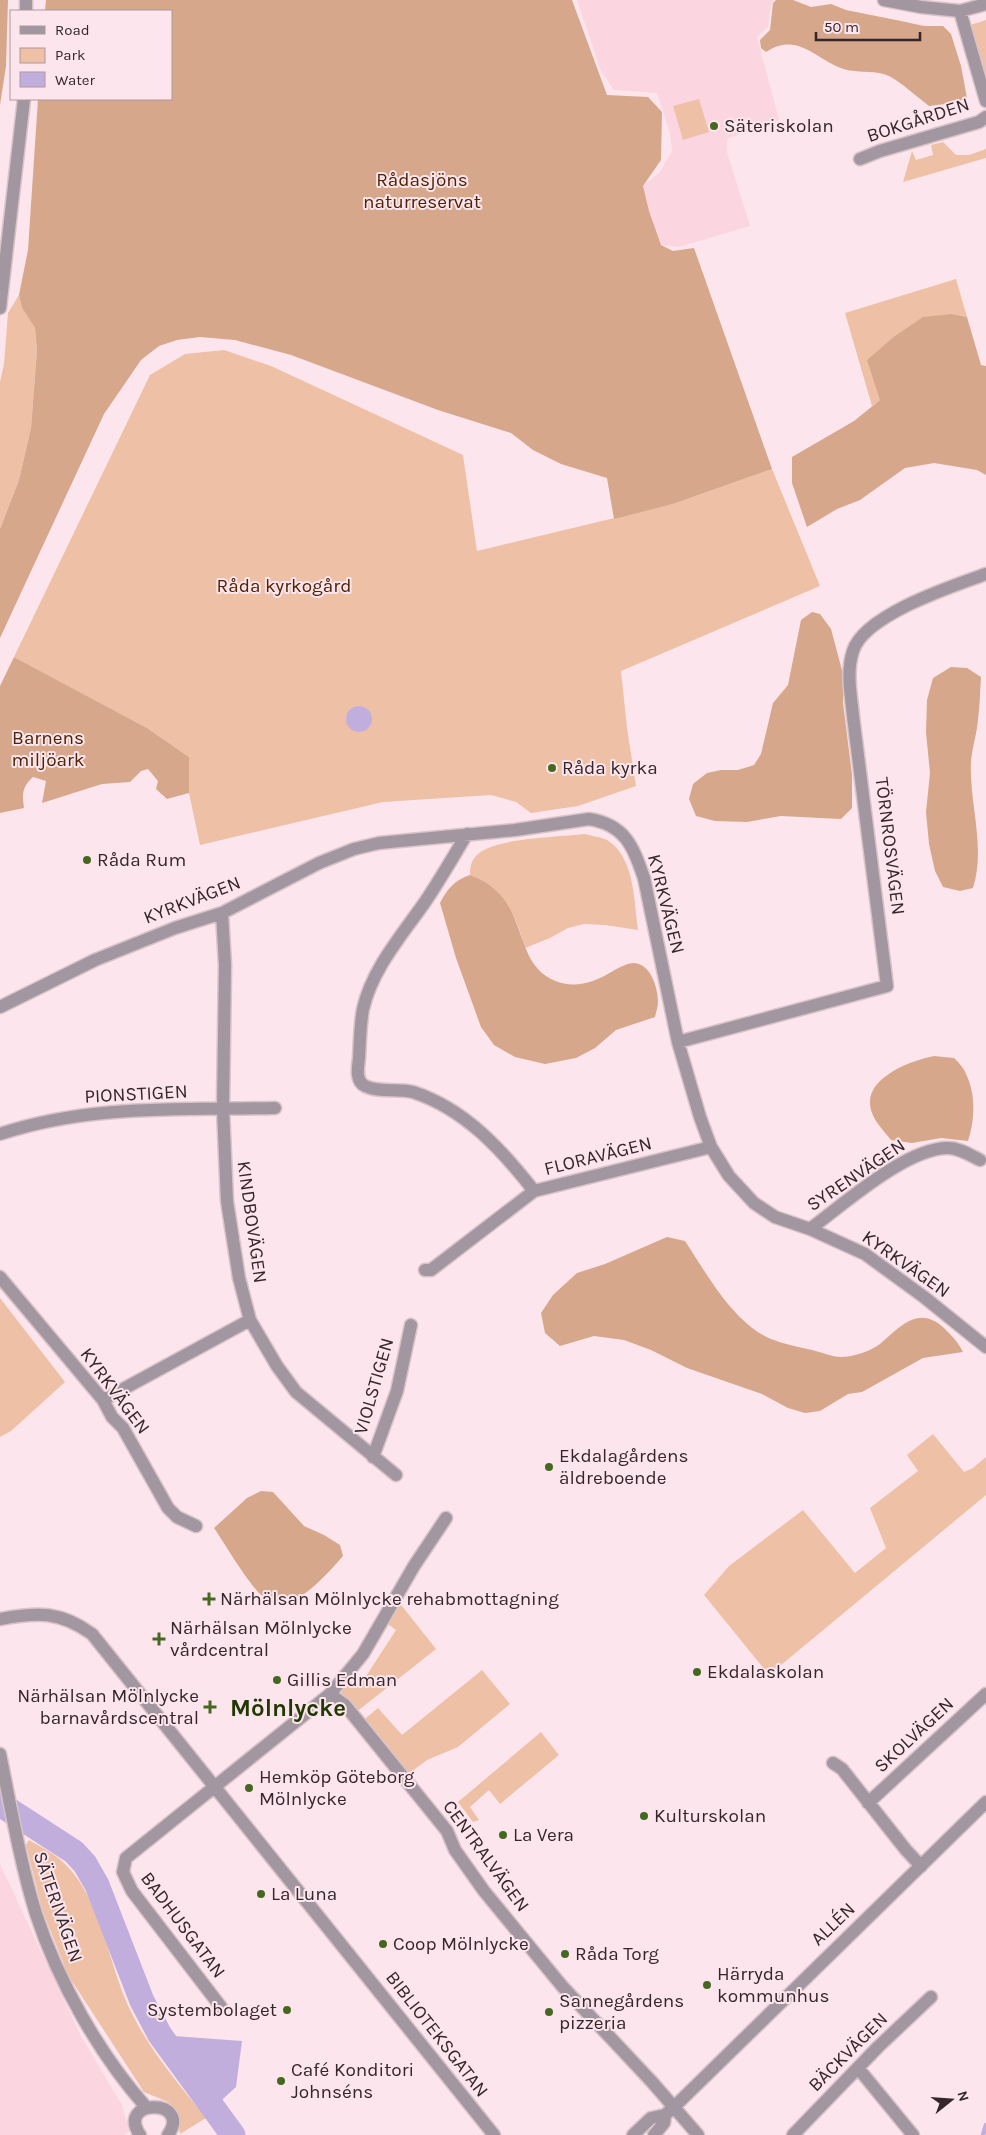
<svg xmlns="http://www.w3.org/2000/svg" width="986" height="2135" font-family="Karla,sans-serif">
  <rect width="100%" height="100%" fill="#fce5ec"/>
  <path fill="#fbd6e1" d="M 577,0 L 774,0 L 771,5 L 768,27 L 757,37 L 779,120 L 727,139 L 727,152 L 750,226 L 679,247 L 661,245 L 649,211 L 643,186 L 660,172 L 672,151 L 670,133 L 657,93 L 614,90 L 601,71 Z
    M 0,1864 L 81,2036 L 122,2105 L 129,2131 L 124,2135 L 0,2135 Z"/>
  <path fill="#eec0a5" d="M 986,20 L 986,88 L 967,26 Z
    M 699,99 L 709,132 L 683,140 L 673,106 Z
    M 943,142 L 956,155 L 969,155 L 986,149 L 986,158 L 903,182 L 912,151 L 916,160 L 933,155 L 931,145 Z
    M 956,279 L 967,317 L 952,314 L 880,400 L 872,406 L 845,313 Z
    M 19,295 L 22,308 L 35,328 L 37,350 L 31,428 L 19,480 L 0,529 L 0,382 L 4,364 L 8,313 Z
    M 224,350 L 271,366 L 463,455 L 477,551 L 673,504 L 772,469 L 820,586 L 621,671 L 627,728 L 636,786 L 578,806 L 531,813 L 516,802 L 491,795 L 383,802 L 200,845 L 189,793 L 189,757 L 147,728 L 14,657 L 150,375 L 185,354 Z
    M 585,834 C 591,836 601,837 607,840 C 635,857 634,902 638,930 L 605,925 L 584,924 L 568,928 L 550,938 L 525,948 C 516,915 503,887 470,875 C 470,867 471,860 478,854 C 495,838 559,837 585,834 Z
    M 0,1298 L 65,1382 L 11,1431 L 0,1437 Z
    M 933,1434 L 964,1472 L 973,1468 L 986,1457 L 986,1495 L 769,1675 L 704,1595 L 729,1566 L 803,1510 L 855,1573 L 886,1548 L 870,1508 L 918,1471 L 907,1455 Z
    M 398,1601 L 436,1649 L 355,1713 L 340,1694 L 348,1680 L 359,1687 L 396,1630 L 385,1622 Z
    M 482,1670 L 510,1704 L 458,1747 L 427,1760 L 404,1777 L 360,1723 L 378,1708 L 402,1735 Z
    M 541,1732 L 559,1755 L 500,1804 L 489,1790 L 470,1807 L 479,1820 L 473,1822 L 458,1802 Z
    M 29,1840 C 41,1847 55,1854 64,1863 C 99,1896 108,1958 126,2001 C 145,2045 176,2081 206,2118 L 180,2134 L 177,2113 L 168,2102 L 144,2092 L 68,1975 L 42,1909 L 26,1845 Z"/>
  <path fill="#d6a78b" d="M 0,0 L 8,0 L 6,66 L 0,105 Z
    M 46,0 L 572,0 L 607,95 L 648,97 L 662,112 L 661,160 L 643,186 L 649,211 L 661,245 L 673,251 L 694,248 L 772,469 L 673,504 L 614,519 L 607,478 L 561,464 L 533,450 L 511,433 L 438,410 L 291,355 L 235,340 L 200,337 L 177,340 L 159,346 L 141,360 L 104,414 L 0,638 L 0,529 L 19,480 L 31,428 L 37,350 L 35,328 L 22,308 L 19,295 L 28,250 L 38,99 L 171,99 L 171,11 L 45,11 Z
    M 776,0 L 793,0 L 811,7 L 831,4 L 846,10 L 901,21 L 924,26 L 943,26 L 951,34 L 961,66 L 967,98 L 953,103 L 929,106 C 917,97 901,82 889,76 C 877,70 860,73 847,70 C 817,62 799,30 766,52 L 761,48 L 760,40 L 770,30 L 773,3 Z
    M 952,314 L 967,317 L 981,365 L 986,366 L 986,475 L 977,470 L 934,463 L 905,468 L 860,500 L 837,509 L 807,527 L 792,483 L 792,457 L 854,421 L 880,400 L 867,360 L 895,336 L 923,317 Z
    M 812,612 L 820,614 L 831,629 L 843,674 L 843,703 L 852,775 L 852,808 L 841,819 L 781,816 L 747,822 L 715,821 L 696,816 L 689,799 L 693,784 L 707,773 L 721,770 L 738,770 L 754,765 L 761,754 L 773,703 L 788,685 L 801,620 Z
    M 14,657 L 147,728 L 189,757 L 189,793 L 167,799 L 156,789 L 158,781 L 148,769 L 141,771 L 130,782 L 102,784 L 42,803 L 46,781 L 33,777 C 22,787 22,794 24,808 L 0,813 L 0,686 Z
    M 951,667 L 967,668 L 981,677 C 980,691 980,705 978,719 C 977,734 972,747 971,762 C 969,803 986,847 973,888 L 960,891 L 943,887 L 935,871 L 929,844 L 926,812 L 930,773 L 926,732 L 927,700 L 933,678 Z
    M 470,875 C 531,897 510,958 551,979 C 573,990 593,983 613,971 C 618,968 627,963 634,963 C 651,964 658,988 658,1002 C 658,1007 656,1012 655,1017 L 616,1030 L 595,1048 L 576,1058 L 545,1064 L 515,1057 L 494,1045 L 481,1027 L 456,958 L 440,903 C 447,889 455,880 470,875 Z
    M 934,1056 L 954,1058 C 958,1062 964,1068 966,1074 C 976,1094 975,1120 968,1141 L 941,1138 L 912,1143 L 891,1140 C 883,1130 870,1117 870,1103 C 869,1076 913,1060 934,1056 Z
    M 667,1237 L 685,1241 C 707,1274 733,1323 771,1339 C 784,1344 798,1347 812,1350 C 821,1352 832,1357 841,1357 C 853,1357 871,1351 880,1344 C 900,1327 918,1304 944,1328 C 952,1336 958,1342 963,1352 L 923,1358 L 862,1392 L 848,1394 L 820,1411 L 805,1413 L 788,1408 L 762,1394 L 687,1368 L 651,1350 L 624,1340 L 594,1336 L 560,1346 L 545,1333 L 541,1313 L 553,1295 L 577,1273 L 605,1264 Z
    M 261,1491 L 273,1492 L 304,1526 L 324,1535 L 340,1545 L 343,1556 C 329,1572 296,1611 272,1603 C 255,1597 226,1545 214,1528 L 247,1498 Z"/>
  <path fill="#c2aedc" d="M346 719a13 13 0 1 1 26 0a13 13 0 1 1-26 0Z
    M 160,2035 L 242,2041 L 236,2087 L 213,2108 Z"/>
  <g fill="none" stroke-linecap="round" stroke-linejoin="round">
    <path stroke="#c2aedc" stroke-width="4.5" d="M 983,2135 L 986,2125"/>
    <path stroke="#c2aedc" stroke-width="25" d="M 0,1804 L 74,1852 L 85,1864 L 97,1885 L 142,2001 L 160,2035 L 233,2135"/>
    <g stroke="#d8c3c9" stroke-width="15">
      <path id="minor" d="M 884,0 L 921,7 L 960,11 L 986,4
        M 960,11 L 986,101
        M 860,159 L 880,151 L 979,122 L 986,117
        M 467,834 C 453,857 440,880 425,902 C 402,935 372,969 363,1009 C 360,1025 360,1042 359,1058 C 358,1067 355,1081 365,1086 C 379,1093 399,1088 413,1092 C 465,1109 502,1150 534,1191 L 711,1147
        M 222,913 L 225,965 L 223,1109 L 227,1201 L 239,1278 L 250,1320 L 277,1366 L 296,1392 L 396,1475
        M 0,1007 L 95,960 L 175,928 L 222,913 L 319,863 L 354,849 L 379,843 L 515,830 L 589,819 C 626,825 633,847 644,878 L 678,1042 L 700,1117 L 711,1147 L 729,1176 L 754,1203 L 775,1217 L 810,1229 L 865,1254 L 924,1297 L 986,1347
        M 678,1042 L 887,986 L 853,716 C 851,694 846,672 853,651 C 864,615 952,586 986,574
        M 0,1134 C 91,1104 181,1110 275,1108
        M 810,1229 C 844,1204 906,1148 948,1148 C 959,1148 970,1155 980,1160
        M 425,1270 L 431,1270 L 534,1191
        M 0,1277 L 103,1400 L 112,1417 L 123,1428 L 168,1508 L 177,1517 L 196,1526
        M 103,1400 L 250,1320
        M 373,1457 L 397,1391 L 411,1325
        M 0,1619 C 38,1612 60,1611 92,1634 L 494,2135
        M 330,1694 L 345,1705 L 447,1831 L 455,1850 L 484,1891 L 562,1986 L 652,2082 L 698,2135
        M 833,1763 L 842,1769 L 906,1850 L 921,1866
        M 868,1803 L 986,1694
        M 221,2007 L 132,1891 L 123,1872 L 126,1858 L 330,1694 L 363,1654 L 414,1566 L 446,1518
        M 858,2068 L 913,2135
        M 793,2135 L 878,2047 L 931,1997"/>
    </g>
    <g stroke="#d8c3c9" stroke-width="15">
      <path id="tertiary" d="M 26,11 L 26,0
        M 0,308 L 24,99
        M 0,1754 C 11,1808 20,1862 36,1914 C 58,1981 99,2054 146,2107
        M 140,2135 C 115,2098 193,2098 168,2135
        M 633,2135 L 651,2118 L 665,2115 L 673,2108 L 986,1802
        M 654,2135 L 664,2123 L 665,2115"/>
    </g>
    <use href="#minor" stroke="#a296a0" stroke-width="12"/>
    <use href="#tertiary" stroke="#a296a0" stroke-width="12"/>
  </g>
  <g fill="#456820" stroke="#fce5ec" stroke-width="2">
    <circle cx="714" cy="126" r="5"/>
    <circle cx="552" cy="768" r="5"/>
    <circle cx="87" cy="860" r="5"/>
    <circle cx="549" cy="1467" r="5"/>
    <path d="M206.5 1591.5h5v5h5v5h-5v5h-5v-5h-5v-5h5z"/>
    <path d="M156.5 1631.5h5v5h5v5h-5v5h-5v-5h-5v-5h5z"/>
    <circle cx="697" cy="1672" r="5"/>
    <circle cx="277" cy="1680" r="5"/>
    <path d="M207.5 1699.5h5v5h5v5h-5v5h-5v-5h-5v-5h5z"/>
    <circle cx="249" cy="1788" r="5"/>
    <circle cx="644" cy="1816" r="5"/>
    <circle cx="503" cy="1835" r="5"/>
    <circle cx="261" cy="1894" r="5"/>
    <circle cx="383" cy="1944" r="5"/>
    <circle cx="565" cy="1954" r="5"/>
    <circle cx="707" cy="1985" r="5"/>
    <circle cx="287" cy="2010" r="5"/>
    <circle cx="549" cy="2012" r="5"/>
    <circle cx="281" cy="2081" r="5"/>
  </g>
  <g text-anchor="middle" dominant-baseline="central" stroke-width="4" stroke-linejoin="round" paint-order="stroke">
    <g font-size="19" fill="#34262a" stroke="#fce5ec">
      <text transform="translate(918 120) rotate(-18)">BOKGÅRDEN</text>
      <text transform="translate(890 846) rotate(83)">TÖRNROSVÄGEN</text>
      <text transform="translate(192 900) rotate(-21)">KYRKVÄGEN</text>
      <text transform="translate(666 904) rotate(76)">KYRKVÄGEN</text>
      <text transform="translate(136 1094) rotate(-3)">PIONSTIGEN</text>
      <text transform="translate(598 1156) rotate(-14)">FLORAVÄGEN</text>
      <text transform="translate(856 1175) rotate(-34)">SYRENVÄGEN</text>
      <text transform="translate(252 1222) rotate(82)">KINDBOVÄGEN</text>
      <text transform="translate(906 1264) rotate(35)">KYRKVÄGEN</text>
      <text transform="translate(374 1386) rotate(-74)">VIOLSTIGEN</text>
      <text transform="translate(115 1391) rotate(53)">KYRKVÄGEN</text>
      <text transform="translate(914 1735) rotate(-43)">SKOLVÄGEN</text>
      <text transform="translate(486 1856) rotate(54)">CENTRALVÄGEN</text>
      <text transform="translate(58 1907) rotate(71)">SÄTERIVÄGEN</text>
      <text transform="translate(833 1924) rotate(-44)">ALLÉN</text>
      <text transform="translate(183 1925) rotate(53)">BADHUSGATAN</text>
      <text transform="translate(437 2034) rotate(52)">BIBLIOTEKSGATAN</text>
      <text transform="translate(848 2052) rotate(-45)">BÄCKVÄGEN</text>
    </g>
    <g font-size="19" fill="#34262a" stroke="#fce5ec" text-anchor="start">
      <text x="724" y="126">Säteriskolan</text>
      <text x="562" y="768">Råda kyrka</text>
      <text x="97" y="860">Råda Rum</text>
      <text x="559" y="1456">Ekdalagårdens<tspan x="559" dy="22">äldreboende</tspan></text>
      <text x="220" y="1599">Närhälsan Mölnlycke rehabmottagning</text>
      <text x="170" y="1628">Närhälsan Mölnlycke<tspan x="170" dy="22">vårdcentral</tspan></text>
      <text x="707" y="1672">Ekdalaskolan</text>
      <text x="287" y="1680">Gillis Edman</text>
      <text x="199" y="1696" text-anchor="end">Närhälsan Mölnlycke<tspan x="199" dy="22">barnavårdscentral</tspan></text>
      <text x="259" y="1777">Hemköp Göteborg<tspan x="259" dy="22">Mölnlycke</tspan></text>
      <text x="654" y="1816">Kulturskolan</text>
      <text x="513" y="1835">La Vera</text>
      <text x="271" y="1894">La Luna</text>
      <text x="393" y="1944">Coop Mölnlycke</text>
      <text x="575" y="1954">Råda Torg</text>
      <text x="717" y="1974">Härryda<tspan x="717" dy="22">kommunhus</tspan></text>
      <text x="559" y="2001">Sannegårdens<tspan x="559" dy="22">pizzeria</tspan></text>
      <text x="277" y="2010" text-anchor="end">Systembolaget</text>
      <text x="291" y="2070">Café Konditori<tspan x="291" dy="22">Johnséns</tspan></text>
    </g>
    <g font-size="19" fill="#4e2202" stroke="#fce5ec">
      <text x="422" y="180">Rådasjöns<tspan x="422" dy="22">naturreservat</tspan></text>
      <text x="284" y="586">Råda kyrkogård</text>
      <text x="48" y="738">Barnens<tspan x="48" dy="22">miljöark</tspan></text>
    </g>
    <g font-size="24" font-weight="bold" fill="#213805" stroke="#fce5ec">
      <text x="288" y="1708">Mölnlycke</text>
    </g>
  </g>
  <rect x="10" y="10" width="162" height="90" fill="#fce5ec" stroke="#ac999e"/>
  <rect x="20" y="26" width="25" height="8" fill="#a296a0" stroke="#ac999e"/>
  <text x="55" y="35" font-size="15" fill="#34262a">Road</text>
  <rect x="20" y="48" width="25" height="15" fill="#eec0a5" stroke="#ac999e"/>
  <text x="55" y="60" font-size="15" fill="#34262a">Park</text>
  <rect x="20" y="72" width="25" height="15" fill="#c2aedc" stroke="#ac999e"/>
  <text x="55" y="85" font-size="15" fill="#34262a">Water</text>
  <g transform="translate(951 2100) rotate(73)" stroke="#fce5ec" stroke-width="4" paint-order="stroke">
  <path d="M0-4L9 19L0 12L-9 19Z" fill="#34262a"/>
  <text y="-8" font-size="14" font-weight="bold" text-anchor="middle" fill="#34262a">N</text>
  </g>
  <path d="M816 32v8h104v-8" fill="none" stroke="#34262a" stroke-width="2.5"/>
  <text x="824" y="32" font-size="15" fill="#34262a" stroke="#fce5ec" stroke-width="4" paint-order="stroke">50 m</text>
</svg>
